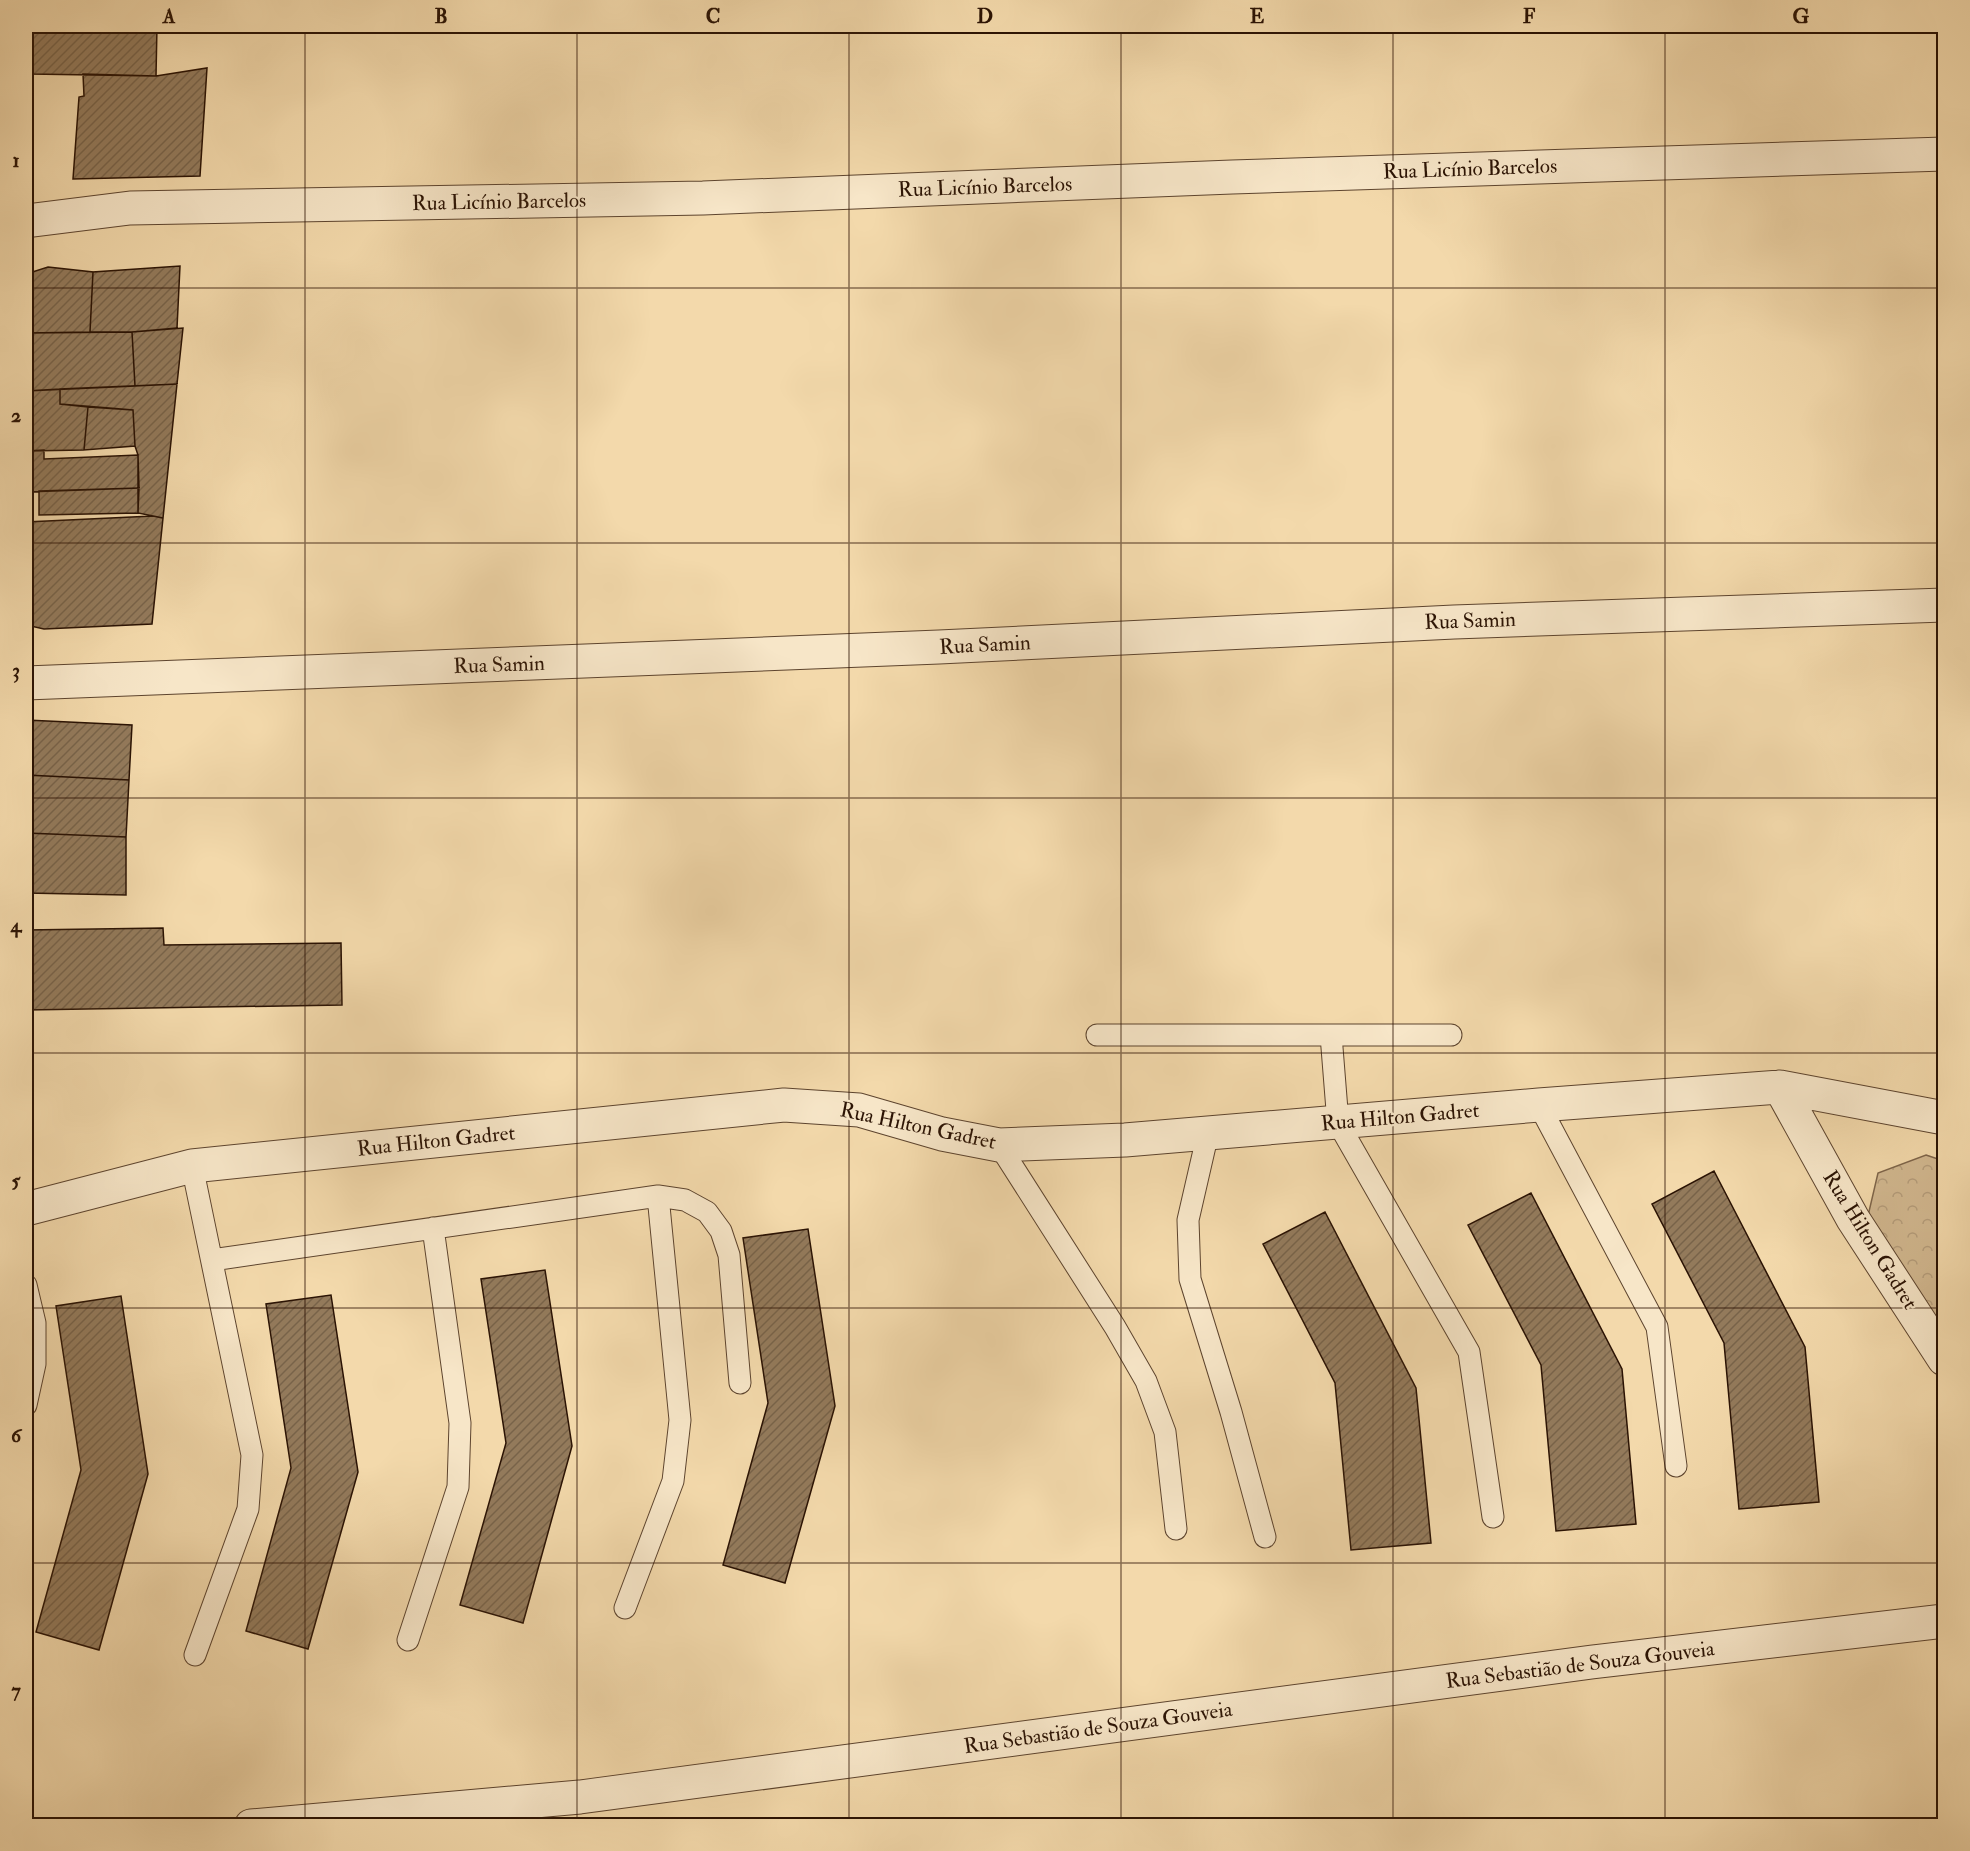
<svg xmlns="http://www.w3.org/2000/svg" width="1970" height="1851" font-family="'IM FELL Double Pica',serif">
  <defs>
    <pattern id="forest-crowns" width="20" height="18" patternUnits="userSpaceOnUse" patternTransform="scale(1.5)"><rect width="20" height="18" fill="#d1b78f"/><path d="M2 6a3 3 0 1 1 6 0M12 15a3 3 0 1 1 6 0" fill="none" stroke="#b49c7a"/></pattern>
    <pattern id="building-hatch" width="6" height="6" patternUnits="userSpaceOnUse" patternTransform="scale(1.5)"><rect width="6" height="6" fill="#937a5b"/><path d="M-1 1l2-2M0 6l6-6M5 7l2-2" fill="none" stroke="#786349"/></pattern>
  </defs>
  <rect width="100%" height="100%" fill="#f3d9ab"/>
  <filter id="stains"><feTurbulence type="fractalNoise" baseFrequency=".00333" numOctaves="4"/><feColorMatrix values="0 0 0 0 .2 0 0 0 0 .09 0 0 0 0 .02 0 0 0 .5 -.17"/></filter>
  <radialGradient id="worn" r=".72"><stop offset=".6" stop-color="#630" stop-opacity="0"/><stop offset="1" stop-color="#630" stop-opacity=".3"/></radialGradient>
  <path fill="url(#forest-crowns)" stroke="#7e654a" stroke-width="1.5" d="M 1926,1155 L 1944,1161 L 1944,1331 L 1867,1220 L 1878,1173 Z"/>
  <path fill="url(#building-hatch)" stroke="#2b1304" stroke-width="1.5" d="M 31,26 L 157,26 L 156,76 L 30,74 Z
    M 207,68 L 200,176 L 73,179 L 79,97 L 84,96 L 83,74 L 156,76 Z
    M 180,266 L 177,328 L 132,332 L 90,332 L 93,272 Z
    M 48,267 L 93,272 L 90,332 L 26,333 L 26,274 Z
    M 183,328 L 177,384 L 135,386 L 132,332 Z
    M 132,332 L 135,386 L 26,391 L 26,333 Z
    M 177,384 L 163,518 L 138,513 L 138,455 L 135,446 L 133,410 L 60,404 L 60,389 Z
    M 60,389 L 60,404 L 88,407 L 84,450 L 26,451 L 26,391 Z
    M 88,407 L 133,410 L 135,446 L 84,450 Z
    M 44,450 L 44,459 L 138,455 L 139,488 L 26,492 L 26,451 Z
    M 139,488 L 138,513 L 39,515 L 39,491 Z
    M 153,516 L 163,518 L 152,624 L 44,629 L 26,625 L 26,522 Z
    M 26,720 L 132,725 L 129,780 L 26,775 Z
    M 26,775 L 129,780 L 126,837 L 26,833 Z
    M 26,833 L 126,837 L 126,895 L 26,893 Z
    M 163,928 L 164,945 L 341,943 L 342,1005 L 26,1010 L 26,930 Z
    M 1714,1171 L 1805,1347 L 1819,1502 L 1739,1509 L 1724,1343 L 1652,1204 Z
    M 1531,1193 L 1622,1369 L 1636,1524 L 1556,1531 L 1541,1365 L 1468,1225 Z
    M 1325,1212 L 1416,1388 L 1431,1543 L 1351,1550 L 1335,1383 L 1263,1244 Z
    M 808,1229 L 835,1406 L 785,1583 L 723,1565 L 768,1403 L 743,1238 Z
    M 545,1270 L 572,1446 L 523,1623 L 460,1605 L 506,1443 L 481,1279 Z
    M 331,1295 L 358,1472 L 308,1649 L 246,1631 L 291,1468 L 266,1304 Z
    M 121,1296 L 148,1474 L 99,1650 L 36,1632 L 81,1470 L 56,1306 Z"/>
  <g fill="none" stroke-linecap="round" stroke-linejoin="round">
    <g stroke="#5d442e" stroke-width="23">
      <path id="service" d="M 1097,1035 L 1451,1035
        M 1331,1035 L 1338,1123 L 1469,1352 L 1493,1517
        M 1539,1105 L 1657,1327 L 1676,1466
        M 1208,1133 L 1188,1220 L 1190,1279 L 1231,1412 L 1265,1537
        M 999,1145 L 1115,1327 L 1146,1381 L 1165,1432 L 1176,1529
        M 192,1166 L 252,1455 L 248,1509 L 195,1655
        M 212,1260 L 658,1196 L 685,1200 L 707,1212 L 721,1231 L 729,1255 L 740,1383
        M 26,1285 L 35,1323 L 35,1364 L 26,1405
        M 625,1608 L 673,1481 L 680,1420 L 658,1196
        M 408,1640 L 458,1487 L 460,1423 L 433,1228"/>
    </g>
    <g stroke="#5d442e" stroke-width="35">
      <path id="minor" d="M 26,221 L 130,208 L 703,198 L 1232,177 L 1944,154
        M 26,683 L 939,647 L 1454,622 L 1944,605
        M 1780,1087 L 1853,1219 L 1944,1359
        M 26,1209 L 192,1166 L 784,1105 L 859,1110 L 942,1134 L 999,1145 L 1125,1140 L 1539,1105 L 1780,1087 L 1944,1118
        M 251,1826 L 580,1797 L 1592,1662 L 1944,1621"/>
    </g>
    <use href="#service" stroke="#f7e6c8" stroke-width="21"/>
    <use href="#minor" stroke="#f7e6c8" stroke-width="33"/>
  </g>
  <path fill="none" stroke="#2b1304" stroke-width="1.5" stroke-opacity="0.55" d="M 305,26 L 305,1826M 577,26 L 577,1826M 849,26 L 849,1826M 1121,26 L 1121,1826M 1393,26 L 1393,1826M 1665,26 L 1665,1826M 26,288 L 1944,288M 26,543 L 1944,543M 26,798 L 1944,798M 26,1053 L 1944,1053M 26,1308 L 1944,1308M 26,1563 L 1944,1563"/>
  <g text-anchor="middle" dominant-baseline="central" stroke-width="4.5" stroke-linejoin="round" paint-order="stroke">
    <g font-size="21" fill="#2b1304" stroke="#f7e6c8">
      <text transform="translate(1470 169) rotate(-2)">Rua Licínio Barcelos</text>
      <text transform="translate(985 187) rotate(-2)">Rua Licínio Barcelos</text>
      <text transform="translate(499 202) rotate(-1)">Rua Licínio Barcelos</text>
      <text transform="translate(1470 621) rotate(-2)">Rua Samin</text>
      <text transform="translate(985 645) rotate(-3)">Rua Samin</text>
      <text transform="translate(499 665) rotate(-2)">Rua Samin</text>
      <text transform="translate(1400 1117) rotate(-5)">Rua Hilton Gadret</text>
      <text transform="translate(918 1126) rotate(12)">Rua Hilton Gadret</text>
      <text transform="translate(436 1141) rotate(-6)">Rua Hilton Gadret</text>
      <text transform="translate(1870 1240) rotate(58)">Rua Hilton Gadret</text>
      <text transform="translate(1580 1665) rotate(-7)">Rua Sebastião de Souza Gouveia</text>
      <text transform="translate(1098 1728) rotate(-8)">Rua Sebastião de Souza Gouveia</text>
    </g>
  </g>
  <rect width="1970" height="1851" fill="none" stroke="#f3d9ab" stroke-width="66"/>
  <rect x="33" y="33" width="1904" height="1785" fill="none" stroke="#2b1304" stroke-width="2"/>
  <g font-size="20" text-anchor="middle" font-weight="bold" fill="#2b1304">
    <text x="169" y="23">A</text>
    <text x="441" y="23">B</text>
    <text x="713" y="23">C</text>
    <text x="985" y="23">D</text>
    <text x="1257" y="23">E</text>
    <text x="1529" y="23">F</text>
    <text x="1801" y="23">G</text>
    <text x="16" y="167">1</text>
    <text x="16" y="422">2</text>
    <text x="16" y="677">3</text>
    <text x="16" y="932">4</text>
    <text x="16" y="1187">5</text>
    <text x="16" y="1442">6</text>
    <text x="16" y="1697">7</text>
  </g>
  <rect width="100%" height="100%" filter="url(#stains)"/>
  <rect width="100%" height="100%" fill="url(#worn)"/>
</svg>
